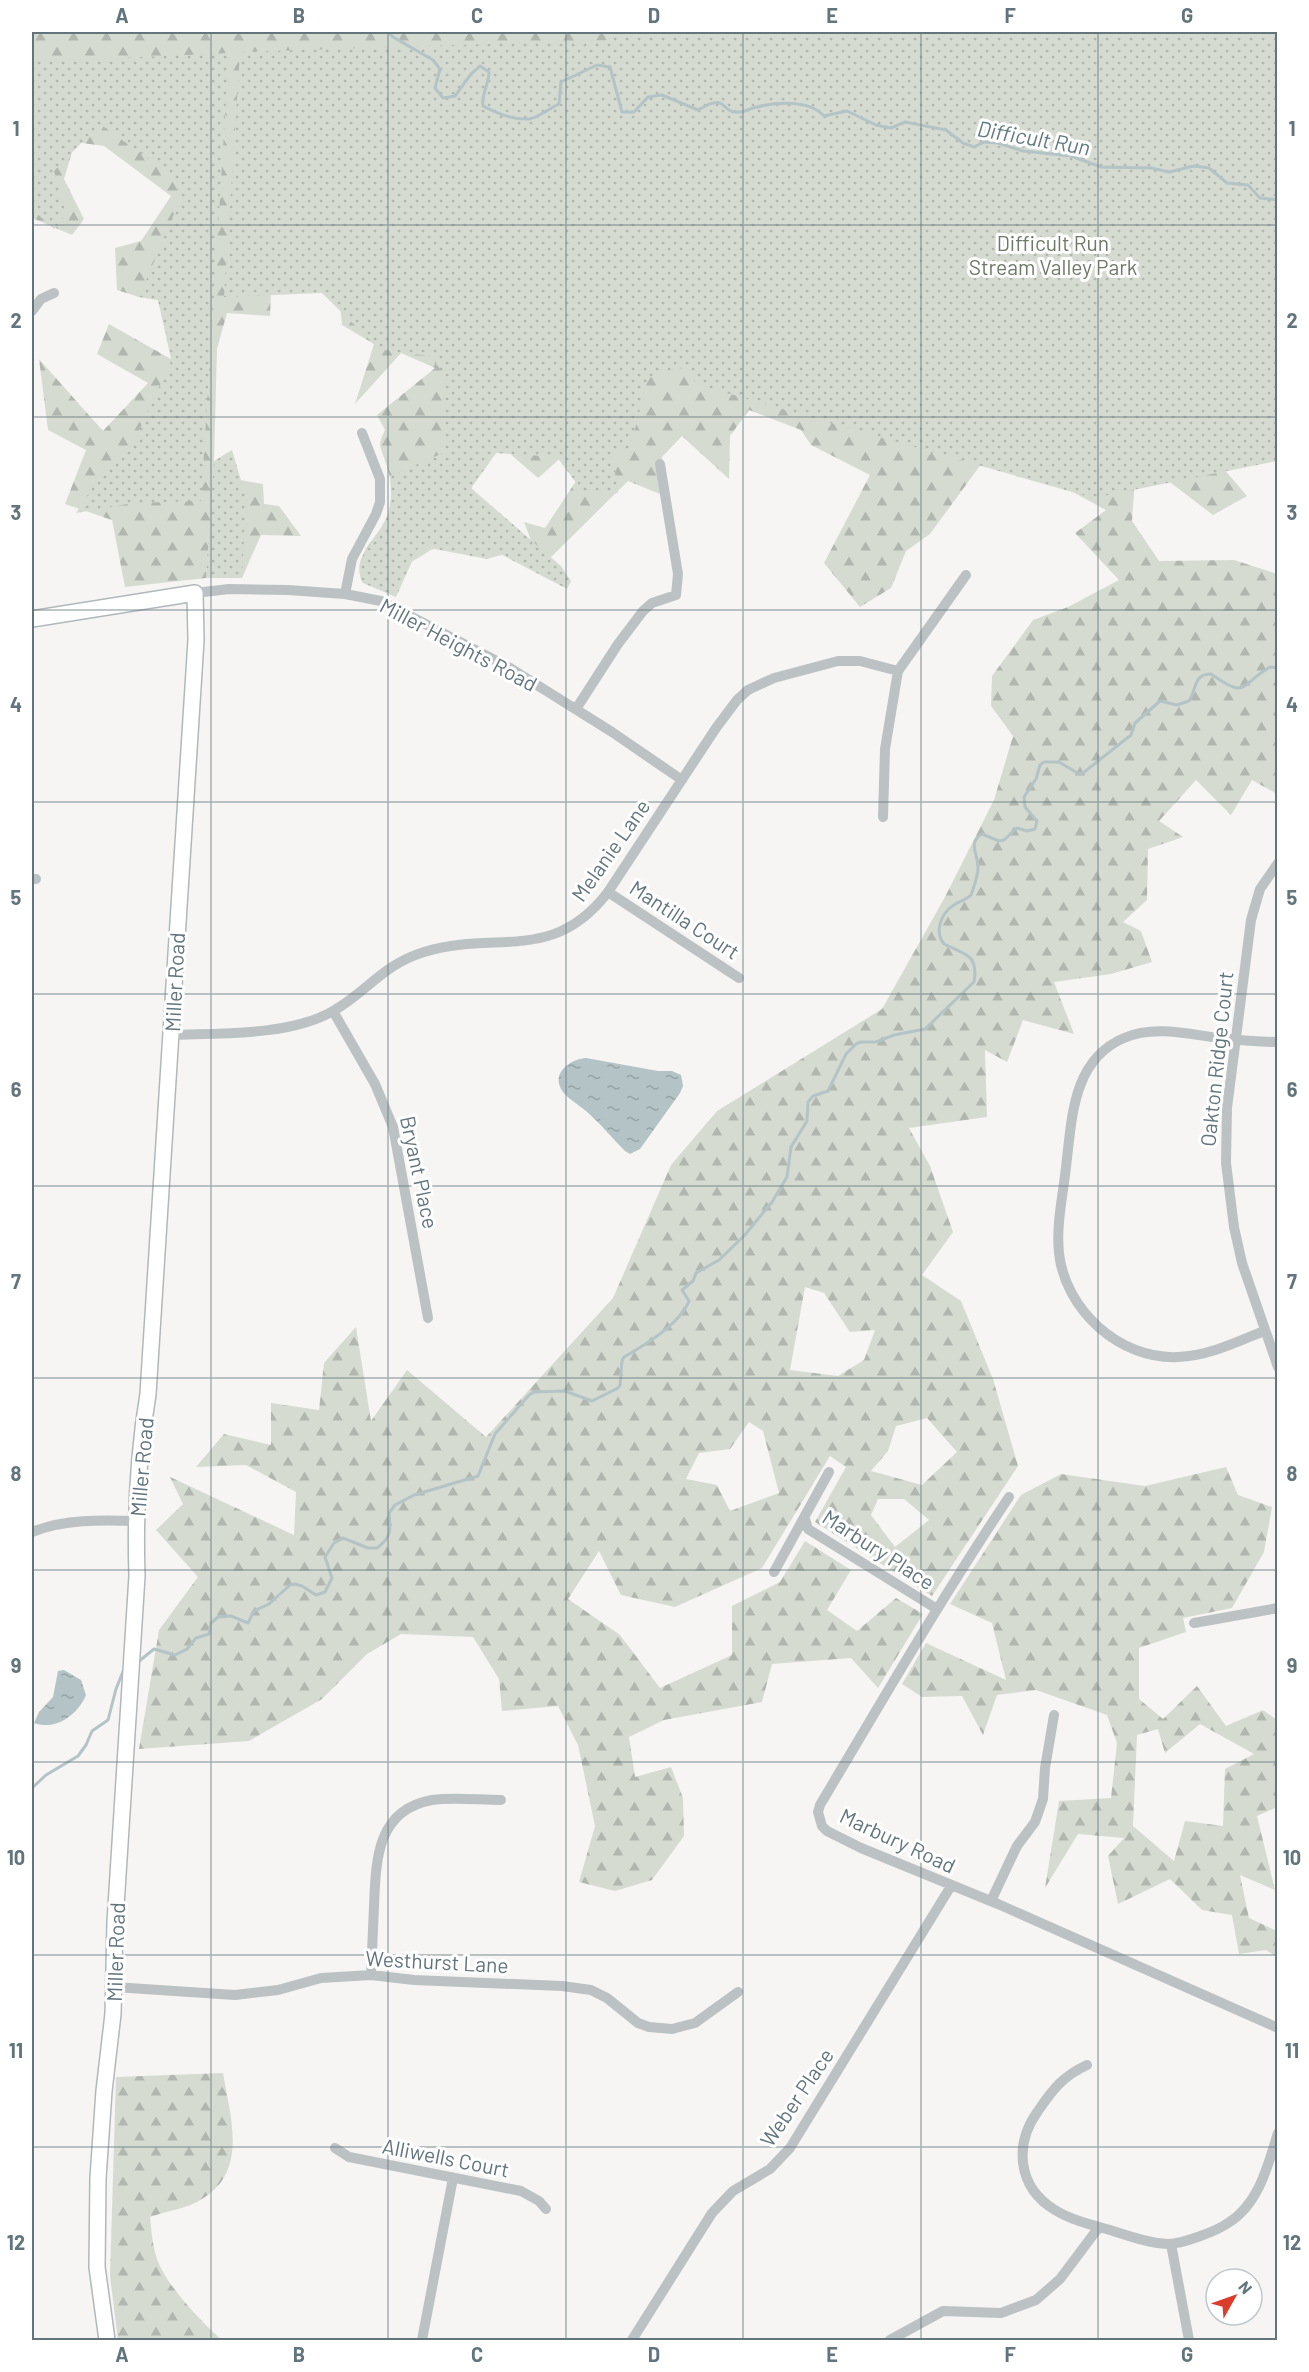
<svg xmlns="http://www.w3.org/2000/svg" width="1309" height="2372" font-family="Barlow,sans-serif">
  <defs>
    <pattern id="forest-firs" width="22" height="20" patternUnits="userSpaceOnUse" patternTransform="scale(1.5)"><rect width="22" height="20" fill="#d6dbd2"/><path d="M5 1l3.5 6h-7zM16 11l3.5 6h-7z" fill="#b1b6af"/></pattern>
    <pattern id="park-dots" width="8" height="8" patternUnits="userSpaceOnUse" patternTransform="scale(1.5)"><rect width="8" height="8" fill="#d6dbd2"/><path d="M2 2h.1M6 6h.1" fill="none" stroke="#b1b6af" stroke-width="1.8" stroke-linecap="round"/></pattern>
    <pattern id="water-ripples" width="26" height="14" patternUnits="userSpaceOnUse" patternTransform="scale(1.5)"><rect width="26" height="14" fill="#b4c3c5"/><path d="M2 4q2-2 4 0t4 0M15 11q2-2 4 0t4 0" fill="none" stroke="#96a3a5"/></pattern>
  </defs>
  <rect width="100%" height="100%" fill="#f6f5f3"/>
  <path fill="url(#forest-firs)" fill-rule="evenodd" d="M 32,32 L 1277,32 L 1223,468 L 1247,496 L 1213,515 L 1163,477 L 1135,478 L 1132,521 L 1159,561 L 1234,560 L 1277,574 L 1277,794 L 1252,780 L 1231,815 L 1196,780 L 1159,821 L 1183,837 L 1148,849 L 1147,900 L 1123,922 L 1141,931 L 1152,962 L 1111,974 L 1054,982 L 1074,1034 L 1023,1020 L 1007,1062 L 985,1050 L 987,1117 L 909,1128 L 930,1166 L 953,1232 L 922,1275 L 961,1301 L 993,1379 L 1018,1466 L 932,1596 L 815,1522 L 846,1467 L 830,1456 L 762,1568 L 675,1607 L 621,1595 L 599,1551 L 568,1599 L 620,1635 L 660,1688 L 732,1655 L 732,1606 L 780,1582 L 805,1541 L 851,1570 L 827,1610 L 857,1631 L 896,1598 L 923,1614 L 878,1688 L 851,1658 L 772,1664 L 762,1702 L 664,1720 L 629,1737 L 635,1777 L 671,1767 L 683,1798 L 684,1836 L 652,1880 L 615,1891 L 579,1882 L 595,1826 L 578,1745 L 558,1706 L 502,1711 L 499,1679 L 473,1637 L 401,1634 L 367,1654 L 322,1699 L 249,1741 L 139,1749 L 159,1630 L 198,1577 L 156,1530 L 183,1504 L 170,1477 L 294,1535 L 296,1492 L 246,1465 L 196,1467 L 224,1434 L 271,1445 L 271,1403 L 319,1410 L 324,1363 L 356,1327 L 371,1421 L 407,1370 L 486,1437 L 613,1298 L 671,1165 L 717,1111 L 882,1009 L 945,897 L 994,800 L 1013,736 L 991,706 L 992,676 L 1033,620 L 1068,607 L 1119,580 L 1075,533 L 1106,510 L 1058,484 L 982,463 L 930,534 L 906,551 L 891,588 L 860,607 L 824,563 L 870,475 L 811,445 L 801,430 L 749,410 L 730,436 L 729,479 L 682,436 L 662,457 L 660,494 L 628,481 L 541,567 L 524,522 L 545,528 L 578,478 L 563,456 L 538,478 L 501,446 L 471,488 L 513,534 L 515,551 L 487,559 L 439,545 L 400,569 L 363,583 C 349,557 379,538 387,516 C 394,498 392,479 385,461 C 384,456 380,449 380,443 C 381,439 383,434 385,430 L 377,415 L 435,368 L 401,353 L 355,404 L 374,344 L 342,325 L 340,305 L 322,293 L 272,271 L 270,316 L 227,313 L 217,349 L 214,461 L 229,478 L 263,484 L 264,504 L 279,506 L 301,536 L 261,535 L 242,578 L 206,578 L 125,587 L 112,520 L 65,504 L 86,450 L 48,430 L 39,359 L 103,431 L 148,383 L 97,354 L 109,324 L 171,359 L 158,300 L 139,297 L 117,290 L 115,248 L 141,241 L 171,196 L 104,146 L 75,142 L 64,179 L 84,219 L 72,235 L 32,218 ZM 805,1287 L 824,1293 L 850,1332 L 875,1330 L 864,1360 L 838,1376 L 790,1370 ZM 927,1418 L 957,1452 L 922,1485 L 871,1471 L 888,1451 L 896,1426 ZM 749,1422 L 763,1431 L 779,1493 L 730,1511 L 717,1485 L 686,1479 L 699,1453 L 730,1449 ZM 878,1499 L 904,1499 L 929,1520 L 895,1547 L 871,1515 Z
    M 1226,1467 L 1238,1495 L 1272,1507 L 1264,1552 L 1232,1608 L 1183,1618 L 1186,1632 L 1139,1648 L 1139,1699 L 1163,1719 L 1197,1686 L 1226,1726 L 1263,1710 L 1277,1720 L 1277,1807 L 1257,1816 L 1275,1890 L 1240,1875 L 1249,1918 L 1277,1931 L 1277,1957 L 1266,1950 L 1239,1954 L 1232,1915 L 1202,1910 L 1170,1879 L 1118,1904 L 1108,1856 L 1124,1838 L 1078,1834 L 1045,1888 L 1059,1801 L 1111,1798 L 1117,1743 L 1107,1715 L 1036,1690 L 997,1695 L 983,1735 L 962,1696 L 922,1697 L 902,1684 L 926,1643 L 1006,1680 L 992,1623 L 950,1604 L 1021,1495 L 1061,1474 L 1145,1486 ZM 1200,1724 L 1254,1754 L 1225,1769 L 1223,1826 L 1185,1821 L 1174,1861 L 1133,1826 L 1137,1735 L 1158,1729 L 1165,1753 Z
    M 223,2073 C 230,2116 249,2171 202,2199 C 187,2209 166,2211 150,2217 C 152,2236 153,2255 163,2272 C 173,2291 205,2326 222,2340 L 118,2340 L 110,2276 L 116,2077 Z"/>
  <path fill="url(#park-dots)" d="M 612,32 L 1277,32 L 1277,461 L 1093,498 L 695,384 L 690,366 L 648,377 L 630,449 L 612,452 L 618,493 L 583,492 L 557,457 L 496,453 L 471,488 L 561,566 L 571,581 L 567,589 L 493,550 L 487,559 L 419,546 L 396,597 L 363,583 C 349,557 381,537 388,514 C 392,501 391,489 390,476 L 443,453 L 443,373 L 430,356 L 380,350 L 322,293 L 224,297 L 240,52 L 614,40 Z
    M 229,53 L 201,501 L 133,503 L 76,513 L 107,465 L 135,439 L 172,359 L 158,300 L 139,297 L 180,199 L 176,179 L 100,124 L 54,171 L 66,214 L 54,229 L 32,209 L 32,62 Z
    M 232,450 L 246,497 L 242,578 L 206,578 L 214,461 Z"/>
  <path fill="url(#water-ripples)" d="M 586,1058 L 658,1071 L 672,1071 L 681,1075 L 683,1086 L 680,1093 L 640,1149 L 630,1154 L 625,1151 C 612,1138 600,1123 586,1111 C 578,1104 566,1098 561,1089 C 552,1072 571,1059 586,1058 Z
    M 64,1670 L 81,1680 L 86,1695 C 78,1715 55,1731 34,1723 L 39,1712 L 53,1697 L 58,1671 Z"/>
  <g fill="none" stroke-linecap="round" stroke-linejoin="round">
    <path stroke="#b4c3c5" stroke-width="3" d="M 388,32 L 393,37 L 433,60 L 440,69 L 435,88 L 443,98 L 455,96 L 471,74 L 480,66 L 489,72 C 489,84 481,95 483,106 C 496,113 514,120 529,119 C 538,118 550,108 559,104 L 561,82 L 597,65 L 610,67 L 622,112 L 634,112 L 648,97 L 662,95 L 698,110 C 730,91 718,114 740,112 C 744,112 749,109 753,108 C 774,102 809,99 824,116 L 847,111 L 876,125 L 891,128 L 905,122 L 946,130 L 963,143 L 974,147 L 984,142 L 998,143 L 1023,151 L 1071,156 L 1101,167 L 1151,168 L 1169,172 L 1194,166 L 1209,168 L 1227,183 L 1248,185 L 1260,198 L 1278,200
      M 138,1662 L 154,1649 L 175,1655 L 187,1649 L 196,1638 L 209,1634 L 211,1623 L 218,1617 L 231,1616 L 248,1623 L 254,1611 L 269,1604 L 290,1585 L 295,1584 L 302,1586 L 316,1595 L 325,1592 L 332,1578 L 325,1557 L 334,1543 L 343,1538 L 368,1548 L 377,1548 C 391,1538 391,1530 389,1513 L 395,1505 L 414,1495 L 478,1476 L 495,1434 L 529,1395 L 534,1392 L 565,1391 L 592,1401 L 618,1388 L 620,1385 L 622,1361 L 624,1357 C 645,1345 680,1324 689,1301 L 682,1290 L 693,1281 L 696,1273 L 719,1260 L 744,1236 L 772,1202 L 787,1177 L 791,1147 L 807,1121 L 808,1102 L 813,1096 L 828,1091 L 846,1054 L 856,1044 L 861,1042 L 876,1042 L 894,1035 L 925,1029 L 974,982 C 979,953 963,954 944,944 C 934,932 941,913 954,905 C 960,901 966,900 971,895 C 974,886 979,874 978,865 C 977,853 968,842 982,834 L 999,841 L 1004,840 L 1017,828 L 1027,831 L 1035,829 L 1037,821 L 1025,807 L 1024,797 L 1036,779 L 1040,765 L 1044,762 L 1059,762 L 1079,774 L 1083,773 L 1131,735 L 1135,723 L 1160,701 L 1177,705 L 1189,701 C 1197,689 1193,674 1211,674 C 1248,700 1239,685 1270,667 L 1278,668
      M 32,1788 L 46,1775 L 78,1756 L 86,1745 L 92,1731 L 108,1720 L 116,1689 L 124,1669"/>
    <g stroke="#b1b8bb" stroke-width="18">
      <path id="secondary" d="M 32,619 L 195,593 L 196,640 L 148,1394 C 138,1454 135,1515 137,1576 L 115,1922 L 113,2014 L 104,2091 L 98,2178 L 97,2267 L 107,2340"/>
    </g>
    <path stroke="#bcc2c4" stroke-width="10" d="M 32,311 L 41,299 L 54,293
      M 195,593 L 229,589 L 288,590 L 345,594 L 381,601 L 510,668 L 612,732 L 682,780
      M 345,594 L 352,559 L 376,514 L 380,502 L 380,479 L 362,433
      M 576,709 L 618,644 L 643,611 L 652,603 L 676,595 L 678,574 L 660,464
      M 883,817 L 885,749 L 898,671 L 966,575
      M 1278,863 L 1260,889 L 1251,920 L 1227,1108 L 1226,1163 L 1234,1227 L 1242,1263 L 1278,1367
      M 32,879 L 36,879
      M 608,892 L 739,978
      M 333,1011 L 375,1084 L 393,1127 L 428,1318
      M 171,1035 C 220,1033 290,1036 333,1011 C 367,992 382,965 424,952 C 497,930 553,964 608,892 L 716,728 L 737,700 L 748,690 L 774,678 L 838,661 L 860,661 L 898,671
      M 1264,1331 C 1237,1342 1208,1356 1178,1357 C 1120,1360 1065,1310 1059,1253 C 1056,1225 1063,1195 1066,1167 C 1072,1119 1072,1060 1124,1038 C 1154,1025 1188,1034 1219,1038 C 1238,1040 1258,1042 1278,1042
      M 1009,1497 C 942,1597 882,1701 820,1805 L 818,1812 L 822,1826 L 827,1831 L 861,1848 L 998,1904 L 1278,2028
      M 805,1519 L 808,1529 L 937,1609
      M 32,1532 C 64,1519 101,1520 135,1521
      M 774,1572 L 829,1472
      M 1194,1623 L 1278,1608
      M 991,1901 L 1017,1846 L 1035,1822 L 1043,1799 L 1045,1768 L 1054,1715
      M 371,1975 C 372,1952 373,1929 374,1906 C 376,1861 376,1810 432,1800 C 454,1797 479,1800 501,1800
      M 114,1987 L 235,1995 L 278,1990 L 321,1978 L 371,1975 L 414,1980 L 562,1986 L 591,1990 L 607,1998 L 638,2023 L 649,2027 L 672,2029 L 695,2023 L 738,1992
      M 1087,2065 C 1063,2076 1053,2089 1038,2111 C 1014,2144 1017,2187 1055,2210 C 1071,2220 1092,2225 1110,2230 C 1129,2236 1148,2243 1168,2244 C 1182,2244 1217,2231 1228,2223 C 1259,2204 1268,2165 1278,2133
      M 335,2148 L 349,2157 L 521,2191 L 539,2201 L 546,2209
      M 1171,2244 L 1189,2340
      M 422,2340 L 453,2178
      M 632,2340 L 712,2213 L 733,2191 L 770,2169 L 790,2148 L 951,1886
      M 890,2340 L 943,2311 L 1001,2313 L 1036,2300 L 1060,2279 L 1099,2227"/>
    <use href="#secondary" stroke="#fff" stroke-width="15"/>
  </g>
  <path fill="none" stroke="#62757c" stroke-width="1.5" stroke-opacity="0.55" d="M 211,32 L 211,2340M 388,32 L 388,2340M 566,32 L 566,2340M 743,32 L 743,2340M 921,32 L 921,2340M 1098,32 L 1098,2340M 32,225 L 1278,225M 32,417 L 1278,417M 32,610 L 1278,610M 32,802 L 1278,802M 32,994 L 1278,994M 32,1186 L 1278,1186M 32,1378 L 1278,1378M 32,1570 L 1278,1570M 32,1762 L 1278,1762M 32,1955 L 1278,1955M 32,2147 L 1278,2147"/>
  <g text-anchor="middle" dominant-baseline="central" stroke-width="6" stroke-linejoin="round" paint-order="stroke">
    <g font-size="21" fill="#6c7a65" stroke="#fff">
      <text x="1053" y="242">Difficult Run<tspan x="1053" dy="24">Stream Valley Park</tspan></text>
    </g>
    <g font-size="21" fill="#62757c" stroke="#fff">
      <text transform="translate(459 644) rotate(28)">Miller Heights Road</text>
      <text transform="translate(610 850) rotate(-55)">Melanie Lane</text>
      <text transform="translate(685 919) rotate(33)">Mantilla Court</text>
      <text transform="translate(174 982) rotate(-87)">Miller Road</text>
      <text transform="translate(1216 1059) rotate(-84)">Oakton Ridge Court</text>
      <text transform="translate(420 1172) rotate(78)">Bryant Place</text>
      <text transform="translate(141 1467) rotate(-85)">Miller Road</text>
      <text transform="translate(879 1549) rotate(33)">Marbury Place</text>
      <text transform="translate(898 1840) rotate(25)">Marbury Road</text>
      <text transform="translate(115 1952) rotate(-88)">Miller Road</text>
      <text transform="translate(437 1961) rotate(3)">Westhurst Lane</text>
      <text transform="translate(796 2097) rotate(-56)">Weber Place</text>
      <text transform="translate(446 2157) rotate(11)">Alliwells Court</text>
    </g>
    <g font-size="22" font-style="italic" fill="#627b7f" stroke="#fff">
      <text transform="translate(1034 137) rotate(10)">Difficult Run</text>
    </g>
  </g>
  <rect width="1309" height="2372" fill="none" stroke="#ffffff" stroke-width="66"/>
  <g transform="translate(1234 2297) rotate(50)"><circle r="28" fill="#ffffff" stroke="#c0c8cb" stroke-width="1.5"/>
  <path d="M0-4.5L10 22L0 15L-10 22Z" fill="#db3d2d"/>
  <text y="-9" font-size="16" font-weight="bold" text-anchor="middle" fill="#62757c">N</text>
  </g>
  <rect x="33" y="33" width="1243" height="2306" fill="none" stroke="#62757c" stroke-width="2"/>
  <g font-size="20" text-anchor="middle" font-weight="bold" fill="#62757c">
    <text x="122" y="23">A</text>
    <text x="299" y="23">B</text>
    <text x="477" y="23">C</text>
    <text x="654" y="23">D</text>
    <text x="832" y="23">E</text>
    <text x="1010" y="23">F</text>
    <text x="1187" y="23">G</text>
    <text x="16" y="136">1</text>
    <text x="1292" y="136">1</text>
    <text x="16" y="328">2</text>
    <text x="1292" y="328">2</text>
    <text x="16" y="520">3</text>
    <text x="1292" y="520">3</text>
    <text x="16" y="712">4</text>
    <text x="1292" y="712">4</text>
    <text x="16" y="905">5</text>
    <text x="1292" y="905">5</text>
    <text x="16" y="1097">6</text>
    <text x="1292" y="1097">6</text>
    <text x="16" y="1289">7</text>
    <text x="1292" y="1289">7</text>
    <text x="16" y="1481">8</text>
    <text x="1292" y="1481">8</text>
    <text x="16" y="1673">9</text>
    <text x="1292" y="1673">9</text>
    <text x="16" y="1865">10</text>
    <text x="1292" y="1865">10</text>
    <text x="16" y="2058">11</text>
    <text x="1292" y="2058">11</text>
    <text x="16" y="2250">12</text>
    <text x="1292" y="2250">12</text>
    <text x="122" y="2362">A</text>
    <text x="299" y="2362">B</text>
    <text x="477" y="2362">C</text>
    <text x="654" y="2362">D</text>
    <text x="832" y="2362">E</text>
    <text x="1010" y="2362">F</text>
    <text x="1187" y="2362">G</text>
  </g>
</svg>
